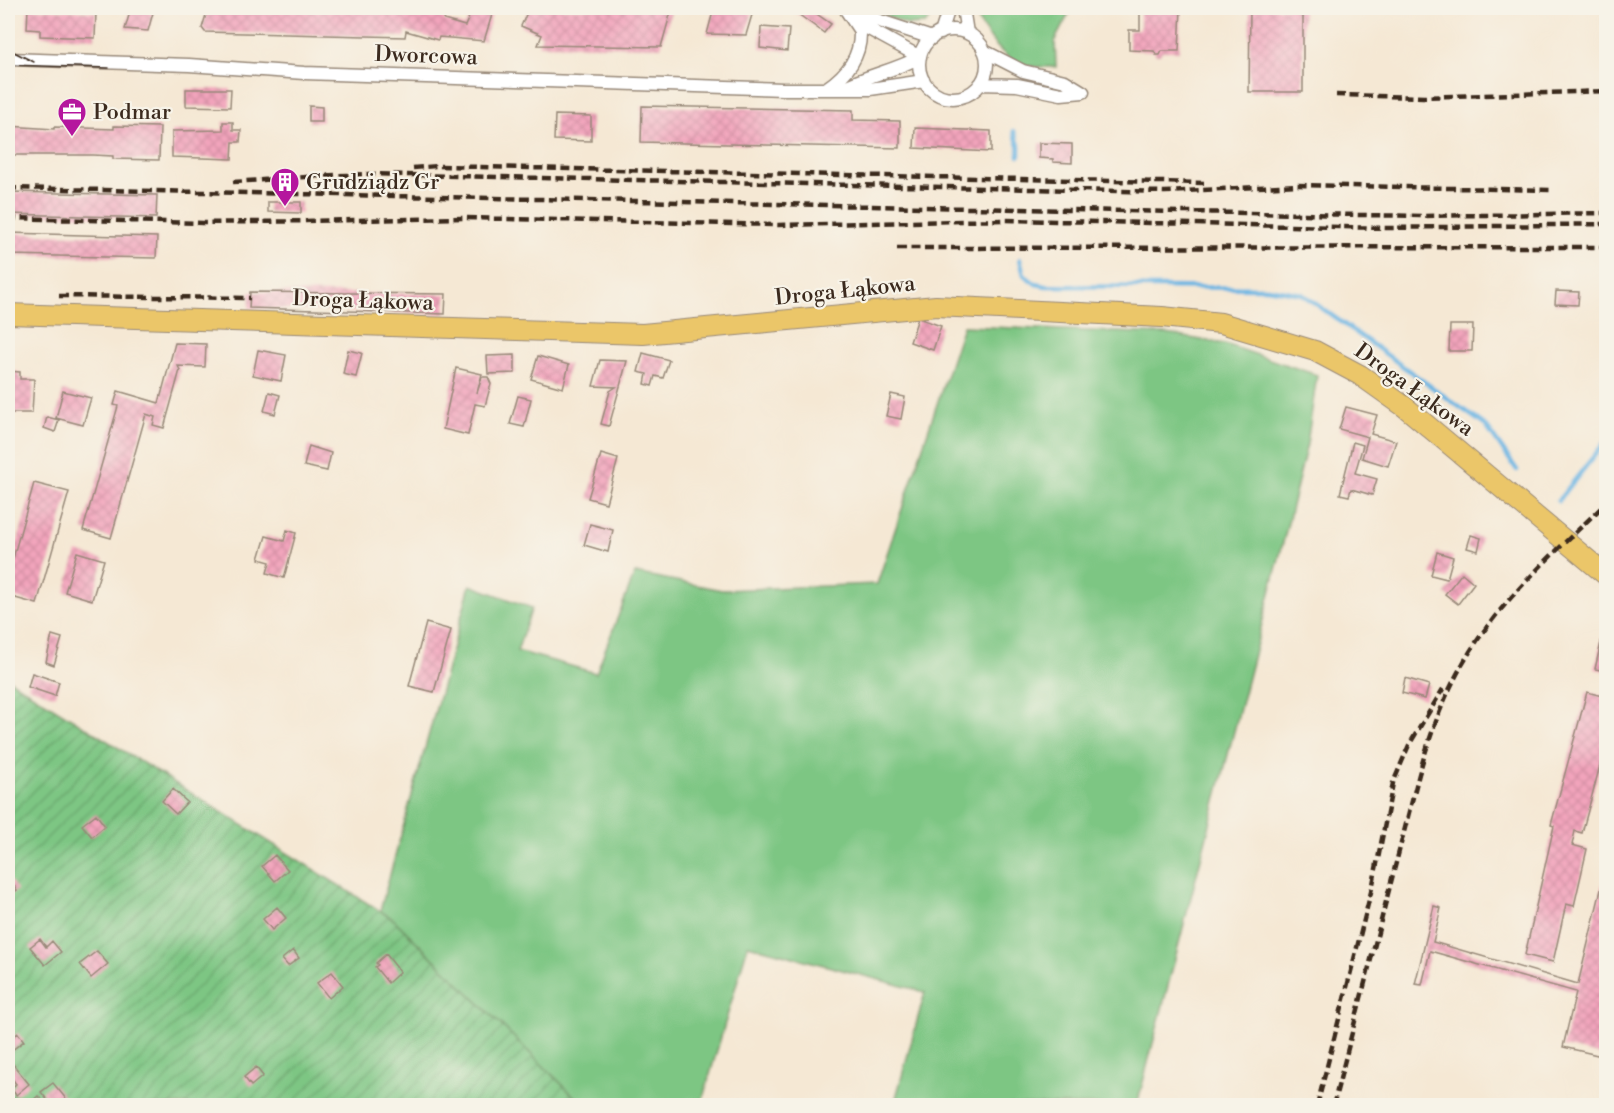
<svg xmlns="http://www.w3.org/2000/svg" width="1614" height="1113" font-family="'Libre Bodoni',serif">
  <defs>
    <pattern id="garden-furrows" width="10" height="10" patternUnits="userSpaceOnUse" patternTransform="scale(1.5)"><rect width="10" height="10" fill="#7dc683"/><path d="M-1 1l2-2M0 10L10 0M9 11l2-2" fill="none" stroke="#68a16b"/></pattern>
    <pattern id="building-cross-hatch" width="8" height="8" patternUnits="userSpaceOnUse" patternTransform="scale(1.5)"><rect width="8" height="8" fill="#f2a4bc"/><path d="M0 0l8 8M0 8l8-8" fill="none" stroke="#d08da1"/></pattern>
  </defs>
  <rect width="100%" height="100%" fill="#f7f3e8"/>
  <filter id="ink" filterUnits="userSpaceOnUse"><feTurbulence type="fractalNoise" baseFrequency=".0167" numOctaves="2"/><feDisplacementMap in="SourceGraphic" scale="12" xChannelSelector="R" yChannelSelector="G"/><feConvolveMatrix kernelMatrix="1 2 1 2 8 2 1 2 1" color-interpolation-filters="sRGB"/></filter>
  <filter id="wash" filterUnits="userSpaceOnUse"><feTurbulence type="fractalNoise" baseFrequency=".008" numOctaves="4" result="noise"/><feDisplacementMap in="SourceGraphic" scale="24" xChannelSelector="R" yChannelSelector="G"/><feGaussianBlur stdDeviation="1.35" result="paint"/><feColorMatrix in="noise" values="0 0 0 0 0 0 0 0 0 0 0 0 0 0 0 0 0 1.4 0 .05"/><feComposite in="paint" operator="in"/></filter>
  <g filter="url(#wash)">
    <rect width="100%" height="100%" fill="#f5e8d4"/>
    <path fill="#7dc683" stroke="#5c7850" stroke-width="1.5" d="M 868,8 L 940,8 L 925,24 L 908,25 Z
      M 972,8 L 1072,8 L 1055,40 L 1056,67 C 1047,67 1036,67 1027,66 C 1003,62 981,28 972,8 Z
      M 963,326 L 1167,334 L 1225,344 L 1317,375 L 1307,444 L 1285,535 L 1137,1105 L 894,1105 L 925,992 L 748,945 L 701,1105 L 583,1105 L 393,919 L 380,911 L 470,585 L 532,608 L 517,651 L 596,673 L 635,573 L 722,590 L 877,584 Z"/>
    <path fill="url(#garden-furrows)" stroke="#5c7850" stroke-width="1.5" d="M 8,679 L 393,919 L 583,1105 L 8,1105 Z"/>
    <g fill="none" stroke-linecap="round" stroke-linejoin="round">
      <path stroke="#6ab5e3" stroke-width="4.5" d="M 1014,131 L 1019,145 L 1019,156
        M 1020,259 L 1024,275 L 1036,284 L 1046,286 L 1267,288 L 1302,294 L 1486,426 L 1517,470
        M 1558,501 L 1606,441"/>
    </g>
    <g id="blocks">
      <path fill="url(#building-cross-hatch)" d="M 28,8 L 96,12 L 95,38 L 40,36 L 40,30 L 27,29 Z
        M 131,8 L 154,9 L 148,31 L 125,29 Z
        M 208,8 L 448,8 L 444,20 L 465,26 L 473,8 L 494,8 L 484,41 L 439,37 L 438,40 L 406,31 L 405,37 L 205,32 L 202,28 Z
        M 529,8 L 672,8 L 661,47 L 538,45 L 542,35 L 521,26 Z
        M 714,8 L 754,8 L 746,35 L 707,34 Z
        M 797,8 L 808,8 L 831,24 L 824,33 L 794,11 Z
        M 1140,8 L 1181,8 L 1179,51 L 1162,51 L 1160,55 L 1156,55 L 1154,51 L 1129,50 L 1129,30 L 1140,30 Z
        M 1250,8 L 1303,8 L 1303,92 L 1249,92 Z
        M 761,27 L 789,29 L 787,51 L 760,48 Z
        M 186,89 L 231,89 L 230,107 L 186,106 Z
        M 309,106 L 322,107 L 322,122 L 309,122 Z
        M 642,106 L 853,110 L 853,120 L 900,121 L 900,148 L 641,142 Z
        M 555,115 L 591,116 L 591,141 L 554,140 Z
        M 223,122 L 233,122 L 233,130 L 241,130 L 240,142 L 233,142 L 232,159 L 172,157 L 172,131 L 223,130 Z
        M 8,126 L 54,129 L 54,127 L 114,129 L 114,126 L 160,127 L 159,160 L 113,159 L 113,156 L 93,155 L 8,155 Z
        M 915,128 L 991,131 L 991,152 L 914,148 Z
        M 1039,143 L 1072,144 L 1072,163 L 1053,162 L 1053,159 L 1039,158 Z
        M 8,192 L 157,195 L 156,218 L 8,214 Z
        M 268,202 L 301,202 L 301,213 L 268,212 Z
        M 8,233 L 157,237 L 156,258 L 8,255 Z
        M 1556,291 L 1579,292 L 1578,305 L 1555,304 Z
        M 250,292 L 446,294 L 445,314 L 249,308 Z
        M 918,318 L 941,326 L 933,350 L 910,342 Z
        M 1450,325 L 1473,325 L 1472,351 L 1449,351 Z
        M 175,343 L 206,344 L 205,367 L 178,366 L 180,370 L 164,428 L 153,425 L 155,417 L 146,414 L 111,538 L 83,530 L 118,406 L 114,405 L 118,391 L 159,403 Z
        M 258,350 L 286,355 L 281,381 L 253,375 Z
        M 348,350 L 362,353 L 356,377 L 343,374 Z
        M 643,353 L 669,360 L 663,378 L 655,376 L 652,386 L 645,384 L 647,374 L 638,372 Z
        M 515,355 L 515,373 L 488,374 L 487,356 Z
        M 538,356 L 569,365 L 563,388 L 531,379 Z
        M 600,360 L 627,361 L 609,426 L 601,424 L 610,391 L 616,387 L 593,386 Z
        M 456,368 L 482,374 L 477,393 L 482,377 L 488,377 L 491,384 L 485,406 L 475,404 L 468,435 L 443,429 Z
        M 8,371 L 20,372 L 20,379 L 34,379 L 32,413 L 8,413 Z
        M 63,391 L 91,398 L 83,425 L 56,418 Z
        M 269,392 L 280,395 L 275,414 L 264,411 Z
        M 891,394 L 905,397 L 901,419 L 886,416 Z
        M 518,396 L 531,399 L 524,427 L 510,424 Z
        M 1346,407 L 1377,415 L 1371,434 L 1396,441 L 1388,466 L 1362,458 L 1368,437 L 1339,429 Z
        M 47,417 L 59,420 L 55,432 L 44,428 Z
        M 1353,442 L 1363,445 L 1355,473 L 1377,479 L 1372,495 L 1351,489 L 1349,496 L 1340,494 Z
        M 309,446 L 331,453 L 327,471 L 304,466 Z
        M 601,454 L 618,459 L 606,503 L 588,498 Z
        M 34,483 L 69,492 L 37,604 L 8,596 L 8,576 Z
        M 590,524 L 613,530 L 608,552 L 584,545 Z
        M 287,530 L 296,533 L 284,578 L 267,573 L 270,562 L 259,559 L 266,536 L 284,541 Z
        M 1471,535 L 1481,538 L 1478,551 L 1467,548 Z
        M 77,552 L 104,560 L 92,600 L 65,592 Z
        M 1437,552 L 1453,557 L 1447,579 L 1431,575 Z
        M 1462,573 L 1474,583 L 1458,604 L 1445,594 Z
        M 426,623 L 451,630 L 434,692 L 409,686 Z
        M 52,635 L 62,638 L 54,665 L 46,662 Z
        M 1602,638 L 1606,639 L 1606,671 L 1595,669 Z
        M 32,673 L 59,682 L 55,696 L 28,687 Z
        M 1405,678 L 1429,685 L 1425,699 L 1402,693 Z
        M 1587,692 L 1606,697 L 1606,743 L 1582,833 L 1575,831 L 1572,845 L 1587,849 L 1574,906 L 1566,904 L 1553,962 L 1525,955 L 1554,826 L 1551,825 Z
        M 173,789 L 187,802 L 176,814 L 162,801 Z
        M 96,814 L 105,826 L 92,837 L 82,825 Z
        M 275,855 L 288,870 L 275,881 L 262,866 Z
        M 1606,869 L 1606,1057 L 1563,1047 L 1576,992 L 1430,951 L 1422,985 L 1415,984 L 1434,906 L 1441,908 L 1433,942 L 1578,984 Z
        M 8,877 L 17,890 L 8,897 Z
        M 277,907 L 286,918 L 272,930 L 263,919 Z
        M 40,939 L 46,947 L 52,941 L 61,952 L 45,965 L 30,947 Z
        M 293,950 L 299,958 L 288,966 L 282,959 Z
        M 97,951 L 108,964 L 91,978 L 80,964 Z
        M 386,954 L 400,972 L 388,983 L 375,967 L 378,965 L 376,963 Z
        M 332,972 L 343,986 L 329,998 L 317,983 Z
        M 18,1033 L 24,1041 L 12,1050 L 8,1041 Z
        M 8,1058 L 29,1084 L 16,1095 L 11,1089 L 16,1084 L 8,1073 Z
        M 256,1067 L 263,1076 L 251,1086 L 244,1077 Z
        M 53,1083 L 67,1100 L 60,1106 L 52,1106 L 41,1092 Z
        M 38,1096 L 45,1103 L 46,1106 L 34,1106 L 31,1102 Z"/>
    </g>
  </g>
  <g filter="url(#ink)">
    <use href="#blocks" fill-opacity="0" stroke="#988979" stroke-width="1.5"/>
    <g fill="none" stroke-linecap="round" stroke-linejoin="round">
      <g stroke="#988979" stroke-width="15">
        <path id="minor" d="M 963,8 L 967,33
          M 846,10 L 932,38
          M 856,22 L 920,57
          M919 64a34 34 0 1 1 68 0a34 34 0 1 1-68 0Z
          M 941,33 L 949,8
          M 984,51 L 1023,71 L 1065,81 L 1083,92
          M 8,59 L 189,65 L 304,73 L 783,89 L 870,89 L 924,81
          M 980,84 L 1017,85 L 1061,94 L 1083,92
          M 845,87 C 869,75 896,70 920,57
          M 827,88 C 847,74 861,57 860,31 L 846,10"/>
      </g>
      <g stroke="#988979" stroke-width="22">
        <path id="primary" d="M 8,314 L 643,334 L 936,306 L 1162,317 L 1221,323 L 1315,351 L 1360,375 L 1405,407 L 1606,575"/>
      </g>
      <use href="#minor" stroke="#fff" stroke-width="12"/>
      <use href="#primary" stroke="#ebc669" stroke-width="20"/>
      <path stroke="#3b2a1e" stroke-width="1.5" d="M 8,49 L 34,62
        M 8,65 L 109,68"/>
      <path stroke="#3b2a1e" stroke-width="4.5" stroke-dasharray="9 4.5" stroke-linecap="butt" d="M 1336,95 L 1423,97 L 1606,91
        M 413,168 L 437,166 L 1204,183
        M 326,176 L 366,174 L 1165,192 L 1297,185 L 1553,190
        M 233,182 L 335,175
        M 8,188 L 1067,210 L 1421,216 L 1606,213
        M 8,218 L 202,223 L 465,218 L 778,225 L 1006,220 L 1387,228 L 1606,224
        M 897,248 L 1606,247
        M 59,296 L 250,298
        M 1317,1106 L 1373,884 L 1393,783 L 1409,745 L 1443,689
        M 1333,1106 L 1419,774 C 1431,732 1445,692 1468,655 C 1503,597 1558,550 1606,503"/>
    </g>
  </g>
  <defs>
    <g id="office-pin" transform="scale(1.5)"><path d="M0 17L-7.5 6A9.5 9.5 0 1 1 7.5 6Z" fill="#b5179e" stroke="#f7f3e8"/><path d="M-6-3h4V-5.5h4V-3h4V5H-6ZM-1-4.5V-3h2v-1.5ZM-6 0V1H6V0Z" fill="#fff"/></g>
    <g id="building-pin" transform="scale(1.5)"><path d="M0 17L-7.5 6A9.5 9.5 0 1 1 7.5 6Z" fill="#b5179e" stroke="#f7f3e8"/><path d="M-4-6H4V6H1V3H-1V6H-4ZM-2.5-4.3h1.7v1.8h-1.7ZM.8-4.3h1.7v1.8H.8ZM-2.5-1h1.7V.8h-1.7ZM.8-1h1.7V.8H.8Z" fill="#fff"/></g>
  </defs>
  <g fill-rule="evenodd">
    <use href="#office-pin" x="72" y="112"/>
    <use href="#building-pin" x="285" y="182"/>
  </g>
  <g text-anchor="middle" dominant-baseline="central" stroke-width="4.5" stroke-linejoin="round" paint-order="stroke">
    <g font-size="22" fill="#3b2a1e" stroke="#f7f3e8">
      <text transform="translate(426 56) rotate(2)">Dworcowa</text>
      <text transform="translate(845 291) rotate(-6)">Droga Łąkowa</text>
      <text transform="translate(363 301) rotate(2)">Droga Łąkowa</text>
      <text transform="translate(1414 390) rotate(36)">Droga Łąkowa</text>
    </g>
    <g font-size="22" fill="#3b2a1e" stroke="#f7f3e8" text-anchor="start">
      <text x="93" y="112">Podmar</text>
      <text x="306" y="182">Grudziądz Gr</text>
    </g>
  </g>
  <rect width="1614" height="1113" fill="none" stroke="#f7f3e8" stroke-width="30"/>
</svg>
